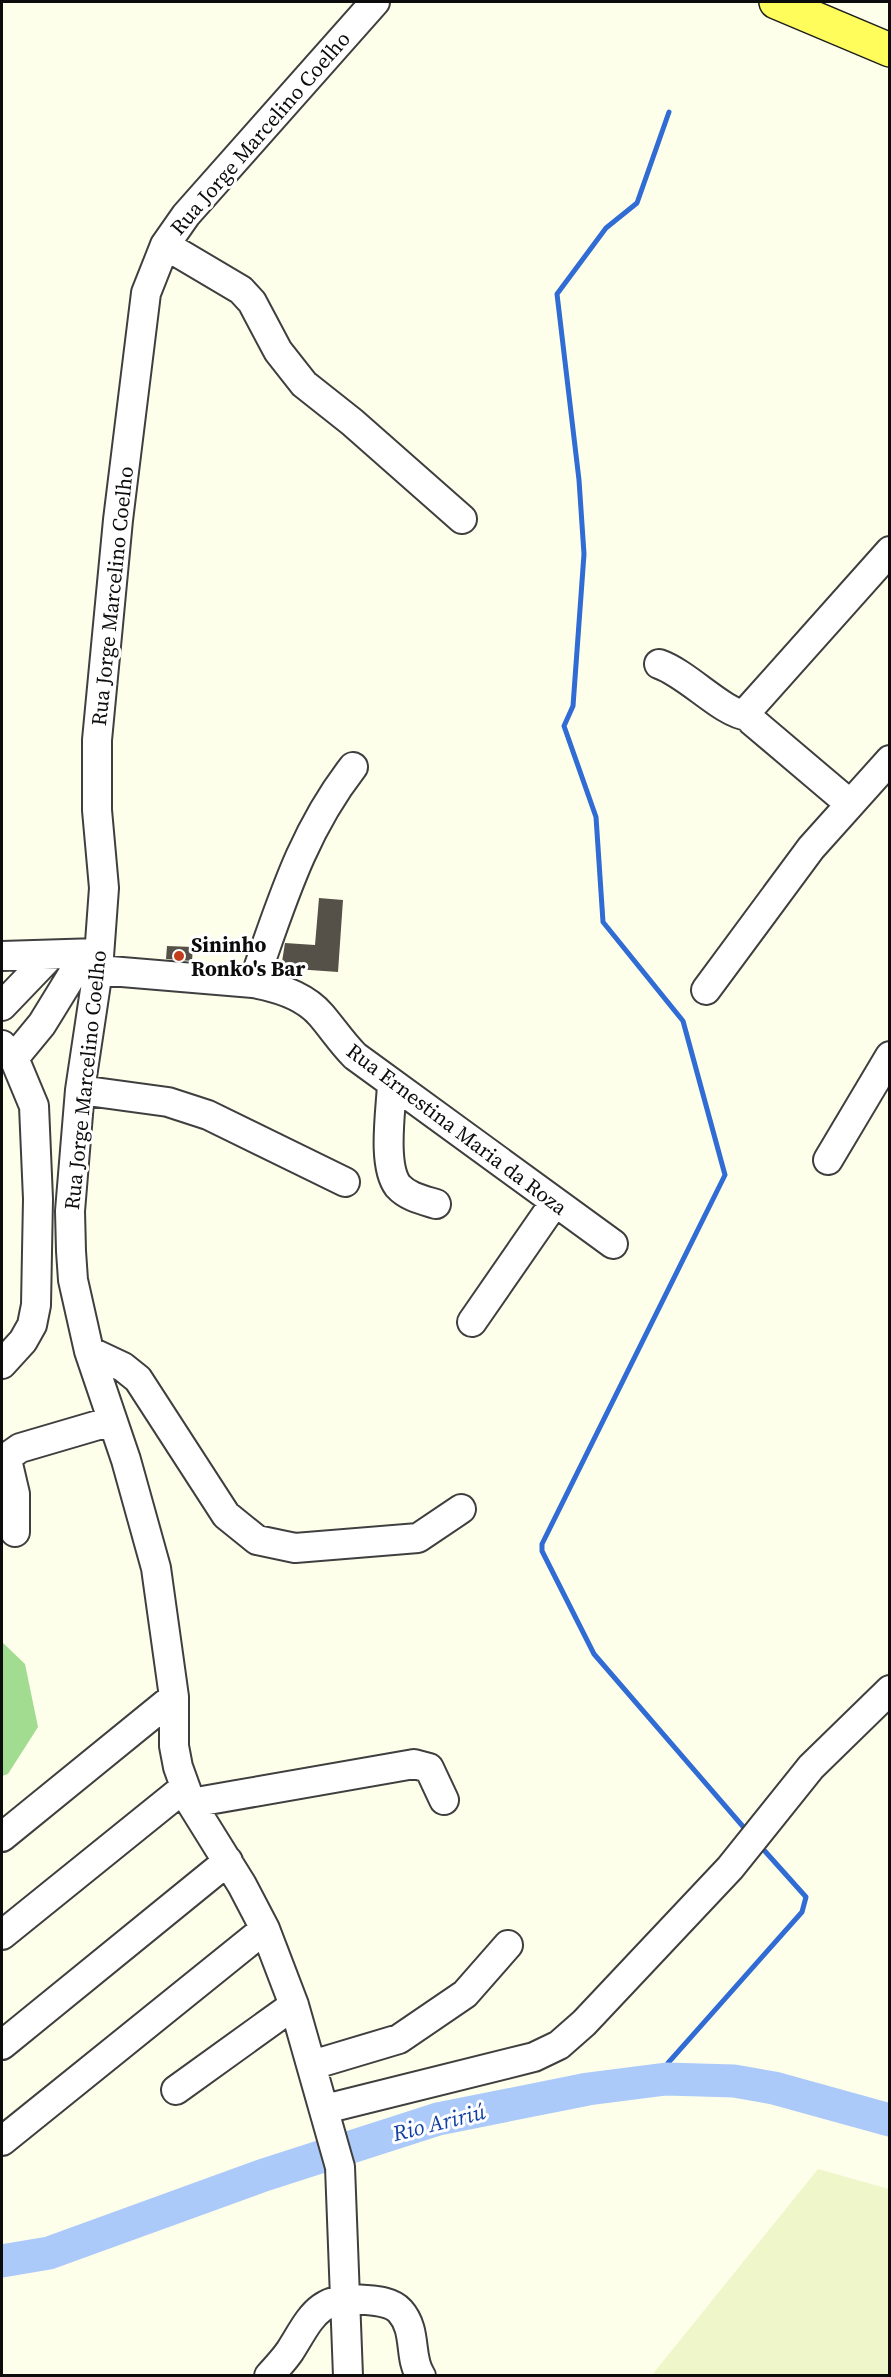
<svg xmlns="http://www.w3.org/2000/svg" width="891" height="2377" font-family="'Source Serif 4',serif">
  <rect width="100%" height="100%" fill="#feffeb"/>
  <path fill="#eff6ca" d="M 818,2169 L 889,2189 L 889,2375 L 652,2375 Z"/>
  <path fill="#a1dc91" d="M 2,1642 L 25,1664 L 38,1727 L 8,1774 L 2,1776 Z"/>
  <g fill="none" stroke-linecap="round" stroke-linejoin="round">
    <path stroke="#306cd4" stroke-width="5" d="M 669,112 L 637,203 L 606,228 L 557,294 L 579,480 L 584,554 L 573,706 L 564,726 L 596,817 L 603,922 L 683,1021 L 725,1175 L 542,1544 L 542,1551 L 594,1654 L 746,1830
      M 666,2079 L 664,2072 L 668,2063 L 802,1912 L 806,1897 L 763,1849"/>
    <path stroke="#accaf9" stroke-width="33" d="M 2,2261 L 49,2253 L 264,2175 L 438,2119 L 588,2089 L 666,2079 L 734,2081 L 774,2088 L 890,2120"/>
  </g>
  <path fill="#555048" d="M 319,898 L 343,900 L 338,972 L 281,968 L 285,943 L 315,945 Z
    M 167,946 L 193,947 L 192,961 L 166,959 Z"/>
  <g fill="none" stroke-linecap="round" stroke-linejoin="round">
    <g stroke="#3f3f3f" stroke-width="32">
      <path id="minor" d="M 165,245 L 241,290 L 252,302 L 278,351 L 304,384 L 352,422 L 462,519
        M 659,664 C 688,674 722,713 748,716
        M 850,804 L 752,721 L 748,716 L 749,709 L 890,551
        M 2,956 L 98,953
        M 98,970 L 253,983 C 276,987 305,996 321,1015 C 333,1029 342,1043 355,1056 L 613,1244
        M 253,983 C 281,905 301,834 353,767
        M 706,990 L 811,848 L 890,760
        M 2,1006 L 51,955
        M 2,1045 L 14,1058 L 34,1106 L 38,1199 L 36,1305 L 32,1325 L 23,1341 L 2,1364
        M 14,1058 L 42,1024 L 85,954
        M 392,1084 C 391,1110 382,1165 398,1186 C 408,1197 423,1200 436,1204
        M 80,1090 L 168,1102 L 208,1115 L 345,1182
        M 828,1160 L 890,1056
        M 472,1322 L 555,1202
        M 89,1351 L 123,1367 L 138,1379 L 226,1515 L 257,1540 L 295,1548 L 418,1538 L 461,1509
        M 15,1532 L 15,1494 L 8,1464 L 10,1455 L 20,1448 L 112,1421
        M 191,1803 L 414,1764 L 429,1768 L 444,1800
        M 2,1837 L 174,1697
        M 2,1935 L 184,1788
        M 2,2045 L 228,1861
        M 312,2065 L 399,2039 L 465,1994 L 508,1945
        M 176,2090 L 294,2005
        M 325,2109 L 534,2057 L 559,2045 L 584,2023 L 730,1868 L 811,1767 L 890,1690
        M 2,2141 L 265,1929
        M 269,2376 C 276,2368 284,2360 290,2351 C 312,2316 318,2295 366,2300 C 378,2301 392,2302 400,2311 C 418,2331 408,2358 421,2376
        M 348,2376 L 340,2167 L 294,2005 L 265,1929 L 242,1885 L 191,1803 L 178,1767 L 174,1746 L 174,1697 L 156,1568 L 126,1460 L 89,1351 L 73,1280 L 71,1251 L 70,1211 L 80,1090 L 98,970 L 104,888 L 97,810 L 97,740 L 118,520 L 146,293 L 165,245 L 186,215 L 375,2"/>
    </g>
    <g stroke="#1d1d1d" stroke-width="36">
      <path id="major" d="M 776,2 L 890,50"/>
    </g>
    <use href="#minor" stroke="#fff" stroke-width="28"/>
    <use href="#major" stroke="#fffd5b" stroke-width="33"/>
  </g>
  <circle fill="#c23c1e" stroke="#fff" stroke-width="2" cx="179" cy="956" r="6"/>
  <g text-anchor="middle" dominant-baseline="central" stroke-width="6" stroke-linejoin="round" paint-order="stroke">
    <g font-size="21" fill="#0c0c0c" stroke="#fff">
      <text transform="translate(260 133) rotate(-49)">Rua Jorge Marcelino Coelho</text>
      <text transform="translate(112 596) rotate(-84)">Rua Jorge Marcelino Coelho</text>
      <text transform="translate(85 1080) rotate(-84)">Rua Jorge Marcelino Coelho</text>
      <text transform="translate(457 1129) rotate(37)">Rua Ernestina Maria da Roza</text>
    </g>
    <g font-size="21" font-weight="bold" fill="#0c0c0c" stroke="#fff" text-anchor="start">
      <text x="191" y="944">Sininho<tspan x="191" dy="24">Ronko's Bar</tspan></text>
    </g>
    <g font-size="22" font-style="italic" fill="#1040a3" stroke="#fff">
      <text transform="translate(439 2122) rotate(-14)">Rio Aririú</text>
    </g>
  </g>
  <rect width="891" height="2377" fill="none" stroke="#0c0c0c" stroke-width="6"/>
</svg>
